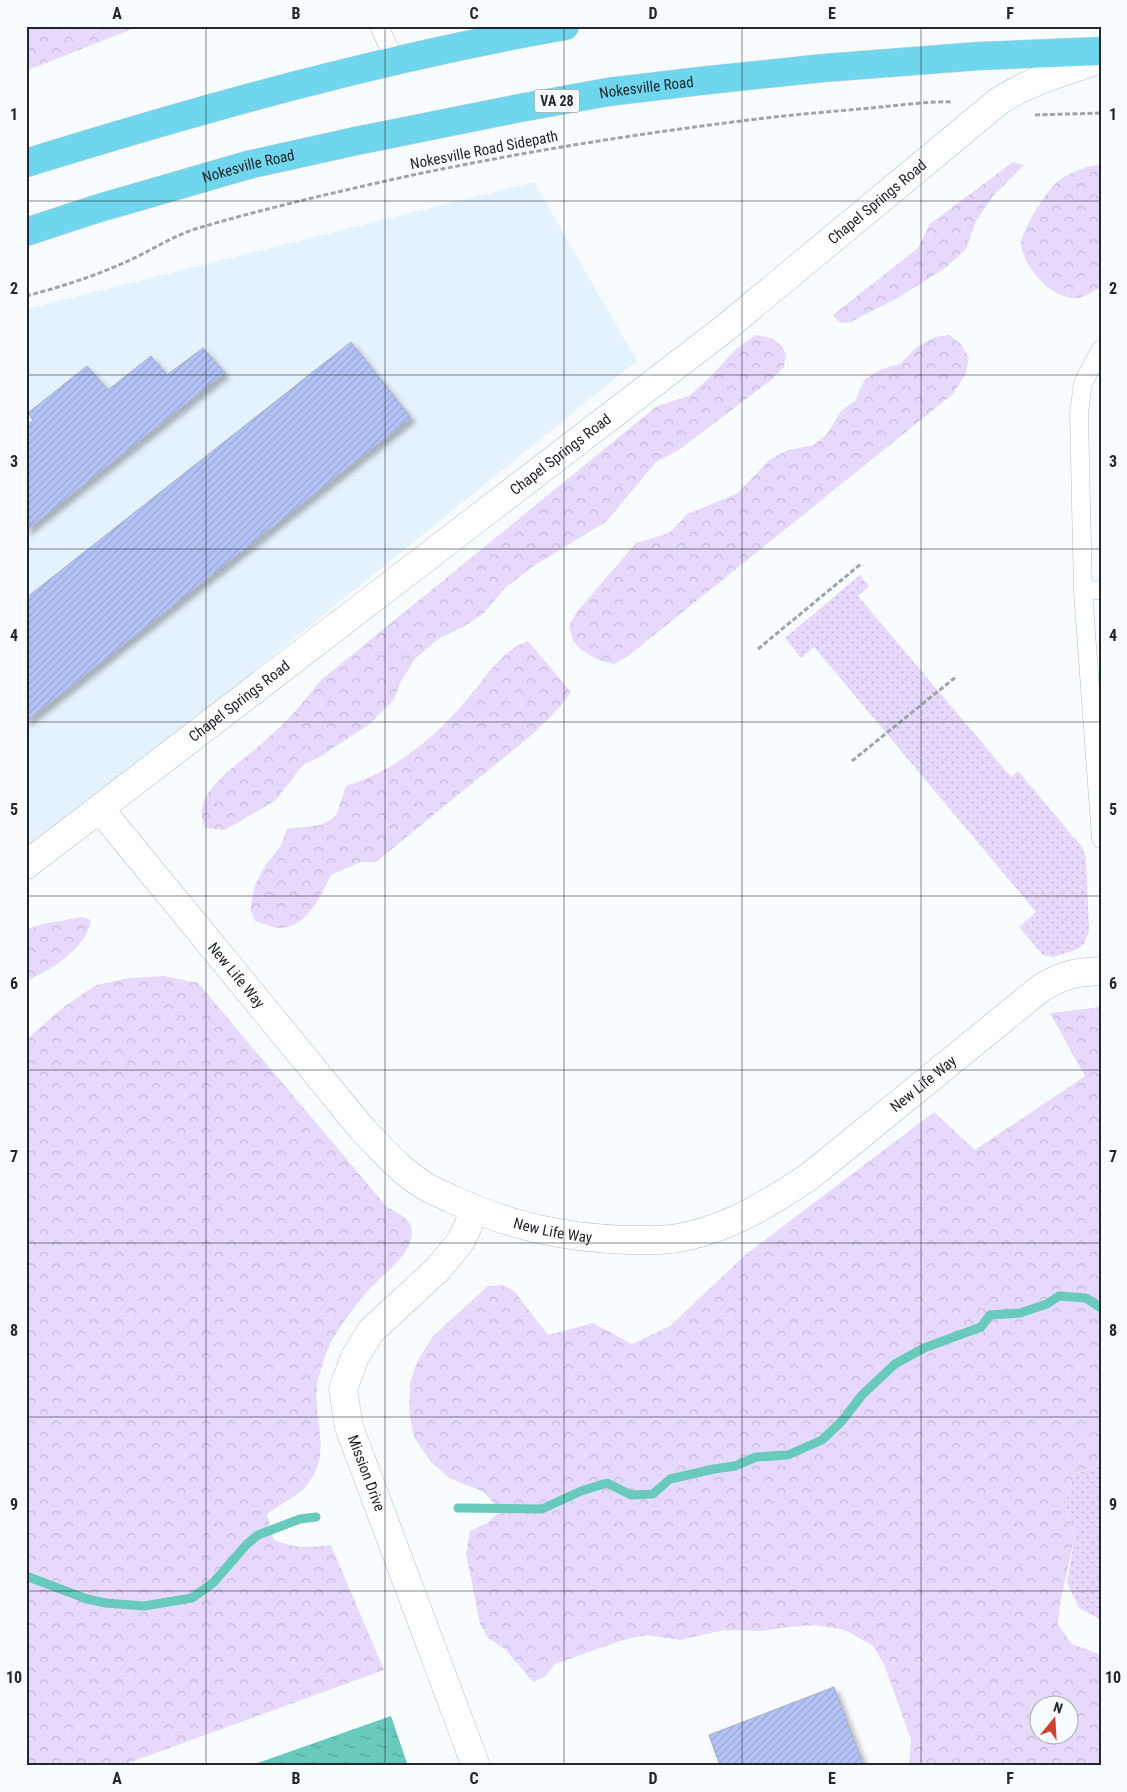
<svg xmlns="http://www.w3.org/2000/svg" width="1127" height="1792" font-family="'Roboto Condensed',sans-serif">
  <defs>
    <pattern id="green-dots" width="8" height="8" patternUnits="userSpaceOnUse" patternTransform="scale(1.25)"><rect width="8" height="8" fill="#e6d9fc"/><path d="M2 2h.1M6 6h.1" fill="none" stroke="#c5bad8" stroke-width="1.8" stroke-linecap="round"/></pattern>
    <pattern id="forest-crowns" width="20" height="18" patternUnits="userSpaceOnUse" patternTransform="scale(1.25)"><rect width="20" height="18" fill="#e6d9fc"/><path d="M2 6a3 3 0 1 1 6 0M12 15a3 3 0 1 1 6 0" fill="none" stroke="#c5bad8"/></pattern>
    <pattern id="water-ripples" width="26" height="14" patternUnits="userSpaceOnUse" patternTransform="scale(1.25)"><rect width="26" height="14" fill="#67cabd"/><path d="M2 4q2-2 4 0t4 0M15 11q2-2 4 0t4 0" fill="none" stroke="#54a49a"/></pattern>
    <pattern id="building-hatch" width="6" height="6" patternUnits="userSpaceOnUse" patternTransform="scale(1.25)"><rect width="6" height="6" fill="#b3c2f7"/><path d="M-1 1l2-2M0 6l6-6M5 7l2-2" fill="none" stroke="#9aa7d4"/></pattern>
    <filter id="shadow"><feDropShadow dx="4.5" dy="4.5" stdDeviation="2.5" flood-color="#0004"/></filter>
  </defs>
  <rect width="100%" height="100%" fill="#f9fcff"/>
  <path fill="#e4f2fe" d="M 534,182 L 637,361 L 26,856 L 26,309 Z"/>
  <path fill="url(#green-dots)" d="M 860,575 L 869,586 L 858,596 L 1011,777 L 1018,771 L 1082,847 L 1086,857 L 1089,931 L 1084,944 L 1075,950 L 1053,957 L 1043,955 L 1019,927 L 1036,912 L 814,647 L 801,658 L 785,638 Z
    M 1101,1465 L 1101,1620 L 1079,1608 L 1067,1583 L 1075,1535 L 1065,1504 L 1074,1474 Z"/>
  <path fill="url(#forest-crowns)" fill-rule="evenodd" d="M 26,26 L 140,26 L 26,71 Z
    M 1013,162 L 1024,165 L 993,196 L 976,221 L 966,249 L 944,269 L 896,299 L 866,314 L 851,322 L 840,323 L 833,315 L 918,248 L 930,224 Z
    M 1101,164 L 1101,286 C 1094,291 1085,297 1077,298 C 1053,301 1021,265 1021,243 C 1022,229 1048,189 1058,181 C 1070,172 1087,166 1101,164 Z
    M 756,335 L 772,338 L 782,346 L 786,354 L 784,367 L 771,380 L 679,450 L 656,462 L 607,521 L 532,567 L 505,588 L 484,613 L 463,627 L 438,639 L 415,659 L 401,681 L 394,699 L 371,723 L 323,755 L 303,765 L 275,801 L 225,830 L 205,828 C 201,818 200,806 207,795 C 223,771 248,757 269,737 C 289,720 305,700 321,680 L 657,406 L 689,396 L 710,377 L 736,349 Z
    M 949,335 L 961,344 L 969,358 L 966,373 L 953,394 L 627,657 L 614,664 L 601,661 L 581,650 L 573,641 L 569,627 L 576,613 L 636,543 L 669,533 L 688,514 L 738,493 L 770,459 L 788,450 L 814,445 L 827,434 L 841,411 L 855,401 L 865,379 L 882,369 L 900,364 L 917,347 L 935,337 Z
    M 528,641 L 571,692 L 558,709 L 534,733 L 376,862 L 360,862 L 331,875 C 321,895 308,926 282,928 C 274,929 263,923 255,921 L 250,909 L 255,885 L 263,869 L 281,845 L 287,829 L 321,825 L 336,816 L 346,786 C 392,772 432,740 463,704 C 479,686 493,664 511,650 C 516,646 523,643 528,641 Z
    M 82,917 L 91,920 C 85,951 52,968 26,982 L 26,930 L 42,924 Z
    M 164,976 L 198,983 L 387,1207 C 397,1213 413,1219 412,1233 C 411,1257 381,1275 367,1292 C 355,1306 335,1332 328,1349 C 324,1359 319,1374 317,1385 C 313,1421 333,1453 307,1485 C 298,1496 279,1505 267,1514 L 274,1540 C 296,1549 307,1547 331,1545 L 384,1670 L 120,1766 L 26,1766 L 26,1040 L 61,1009 L 96,985 L 130,978 Z
    M 1101,1007 L 1101,1465 L 1074,1474 L 1065,1504 L 1075,1535 L 1060,1604 L 1058,1625 L 1072,1644 L 1101,1655 L 1101,1766 L 909,1766 L 911,1740 L 884,1664 L 873,1646 L 845,1630 L 815,1625 L 789,1627 L 762,1631 L 724,1630 L 680,1640 L 646,1635 L 620,1641 L 555,1664 L 546,1676 L 533,1682 L 505,1649 L 488,1638 L 480,1624 L 466,1554 L 470,1531 L 487,1523 L 500,1511 L 484,1492 L 449,1478 L 431,1462 L 414,1437 L 409,1411 L 410,1383 L 418,1360 L 433,1336 L 488,1286 L 502,1285 L 515,1292 L 548,1335 L 593,1323 L 632,1344 L 670,1326 L 744,1256 L 934,1112 L 975,1150 L 1085,1076 L 1050,1013 ZM 1040,1704 L 1070,1704 L 1070,1734 L 1040,1734 Z"/>
  <path fill="url(#water-ripples)" d="M 391,1716 L 408,1766 L 249,1766 Z"/>
  <g fill="none" stroke-linecap="round" stroke-linejoin="round">
    <path stroke="#67cabd" stroke-width="9" d="M 458,1508 L 542,1509 L 581,1491 L 607,1483 L 631,1495 L 653,1494 L 670,1479 L 714,1469 L 735,1466 L 756,1457 L 788,1455 L 822,1440 L 842,1421 L 862,1395 L 895,1364 L 924,1348 L 981,1327 L 990,1315 L 1020,1313 L 1047,1304 L 1059,1296 L 1086,1298 L 1101,1308
      M 26,1576 L 87,1599 L 106,1603 L 144,1606 L 192,1598 L 213,1583 L 247,1544 L 258,1535 L 300,1519 L 316,1517"/>
  </g>
  <path fill="url(#building-hatch)" stroke="#a7acbe" filter="url(#shadow)" d="M 351,342 L 411,418 L 26,722 L 26,598 Z
    M 203,348 L 225,373 L 26,531 L 26,426 L 33,420 L 28,413 L 87,366 L 108,390 L 151,356 L 167,375 Z
    M 834,1687 L 864,1766 L 720,1766 L 709,1735 Z"/>
  <g fill="none" stroke-linecap="round" stroke-linejoin="round">
    <g stroke="#afbfcd" stroke-width="19">
      <path id="lane" d="M 379,26 L 395,61
        M 1101,349 L 1083,383 L 1079,413 L 1083,591 L 1101,839
        M 1083,591 L 1101,590"/>
    </g>
    <g stroke="#afbfcd" stroke-width="29">
      <g id="street">
        <path id="s1" d="M 100,809 L 363,1130 C 382,1149 401,1172 425,1186 C 433,1191 443,1195 452,1199 C 509,1226 565,1238 628,1240 C 647,1240 669,1241 688,1236 C 733,1226 773,1201 810,1176 L 1041,988 C 1063,975 1075,972 1101,971"/>
        <path id="s2" d="M 26,865 L 724,329 L 999,101 C 1030,81 1066,71 1101,59"/>
        <path id="s3" d="M 475,1210 L 461,1241 L 438,1269 L 371,1331 L 355,1357 L 343,1389 L 349,1427 L 476,1766"/>
      </g>
    </g>
    <g stroke="#d7d8d9" stroke-width="29">
      <g id="highway">
        <path d="M 26,163 C 204,108 382,58 565,26"/>
        <path id="s4" d="M 26,232 L 96,209 L 248,165 L 356,141 L 520,108 L 608,92 L 700,81 L 824,68 L 979,56 L 1101,51"/>
      </g>
    </g>
    <path stroke="#9fa4a7" stroke-width="3" stroke-dasharray="5 2.5" stroke-linecap="butt" d="M 1035,115 L 1101,113
      M 26,296 C 61,287 98,275 130,260 C 152,250 171,237 195,229 C 266,208 340,191 413,175 C 527,151 642,133 757,119 C 798,114 840,111 881,107 C 904,105 929,101 953,102
      M 758,649 L 862,563
      M 852,761 L 957,676"/>
    <use href="#lane" stroke="#fff" stroke-width="18"/>
    <use href="#street" stroke="#fff" stroke-width="28"/>
    <use href="#highway" stroke="#6fd6ed" stroke-width="28"/>
  </g>
  <path fill="none" stroke="#21272c" stroke-width="1" stroke-opacity="0.55" d="M 206,26 L 206,1766M 385,26 L 385,1766M 564,26 L 564,1766M 742,26 L 742,1766M 921,26 L 921,1766M 26,201 L 1101,201M 26,375 L 1101,375M 26,549 L 1101,549M 26,722 L 1101,722M 26,896 L 1101,896M 26,1070 L 1101,1070M 26,1243 L 1101,1243M 26,1417 L 1101,1417M 26,1591 L 1101,1591"/>
  <g text-anchor="middle" dominant-baseline="central" stroke-width="4" stroke-linejoin="round" paint-order="stroke">
    <rect fill="#f9fcff" stroke="#62676b" stroke-width="1" x="534.5" y="89.5" width="45" height="23" rx="4"/>
    <g font-size="14" font-weight="bold" fill="#21272c">
      <text x="557" y="101">VA 28</text>
    </g>
    <g font-size="15" fill="#21272c" stroke="#f9fcff">
      <text stroke="none"><textPath href="#s4" startOffset="638">Nokesville Road</textPath></text>
      <text transform="translate(484 150) rotate(-11)">Nokesville Road Sidepath</text>
      <text stroke="none"><textPath href="#s4" startOffset="232">Nokesville Road</textPath></text>
      <text stroke="none"><textPath href="#s2" startOffset="1079">Chapel Springs Road</textPath></text>
      <text stroke="none"><textPath href="#s2" startOffset="674">Chapel Springs Road</textPath></text>
      <text stroke="none"><textPath href="#s2" startOffset="269">Chapel Springs Road</textPath></text>
      <text stroke="none"><textPath href="#s1" startOffset="215">New Life Way</textPath></text>
      <text stroke="none"><textPath href="#s1" startOffset="1054">New Life Way</textPath></text>
      <text stroke="none"><textPath href="#s1" startOffset="635">New Life Way</textPath></text>
      <text stroke="none"><textPath href="#s3" startOffset="314">Mission Drive</textPath></text>
    </g>
  </g>
  <rect width="1127" height="1792" fill="none" stroke="#f9fcff" stroke-width="55"/>
  <g transform="translate(1054 1720) rotate(18)"><circle r="24" fill="#f9fcff" stroke="#a3a7ab"/>
  <path d="M0-4L9 19L0 12L-9 19Z" fill="#cf4231"/>
  <text y="-8" font-size="14" font-weight="bold" text-anchor="middle" fill="#21272c">N</text>
  </g>
  <rect x="28" y="28" width="1072" height="1736" fill="none" stroke="#21272c" stroke-width="2"/>
  <g font-size="16" text-anchor="middle" font-weight="bold" fill="#21272c">
    <text x="117" y="19">A</text>
    <text x="296" y="19">B</text>
    <text x="474" y="19">C</text>
    <text x="653" y="19">D</text>
    <text x="832" y="19">E</text>
    <text x="1010" y="19">F</text>
    <text x="14" y="120">1</text>
    <text x="1113" y="120">1</text>
    <text x="14" y="294">2</text>
    <text x="1113" y="294">2</text>
    <text x="14" y="467">3</text>
    <text x="1113" y="467">3</text>
    <text x="14" y="641">4</text>
    <text x="1113" y="641">4</text>
    <text x="14" y="815">5</text>
    <text x="1113" y="815">5</text>
    <text x="14" y="989">6</text>
    <text x="1113" y="989">6</text>
    <text x="14" y="1162">7</text>
    <text x="1113" y="1162">7</text>
    <text x="14" y="1336">8</text>
    <text x="1113" y="1336">8</text>
    <text x="14" y="1510">9</text>
    <text x="1113" y="1510">9</text>
    <text x="14" y="1683">10</text>
    <text x="1113" y="1683">10</text>
    <text x="117" y="1784">A</text>
    <text x="296" y="1784">B</text>
    <text x="474" y="1784">C</text>
    <text x="653" y="1784">D</text>
    <text x="832" y="1784">E</text>
    <text x="1010" y="1784">F</text>
  </g>
</svg>
